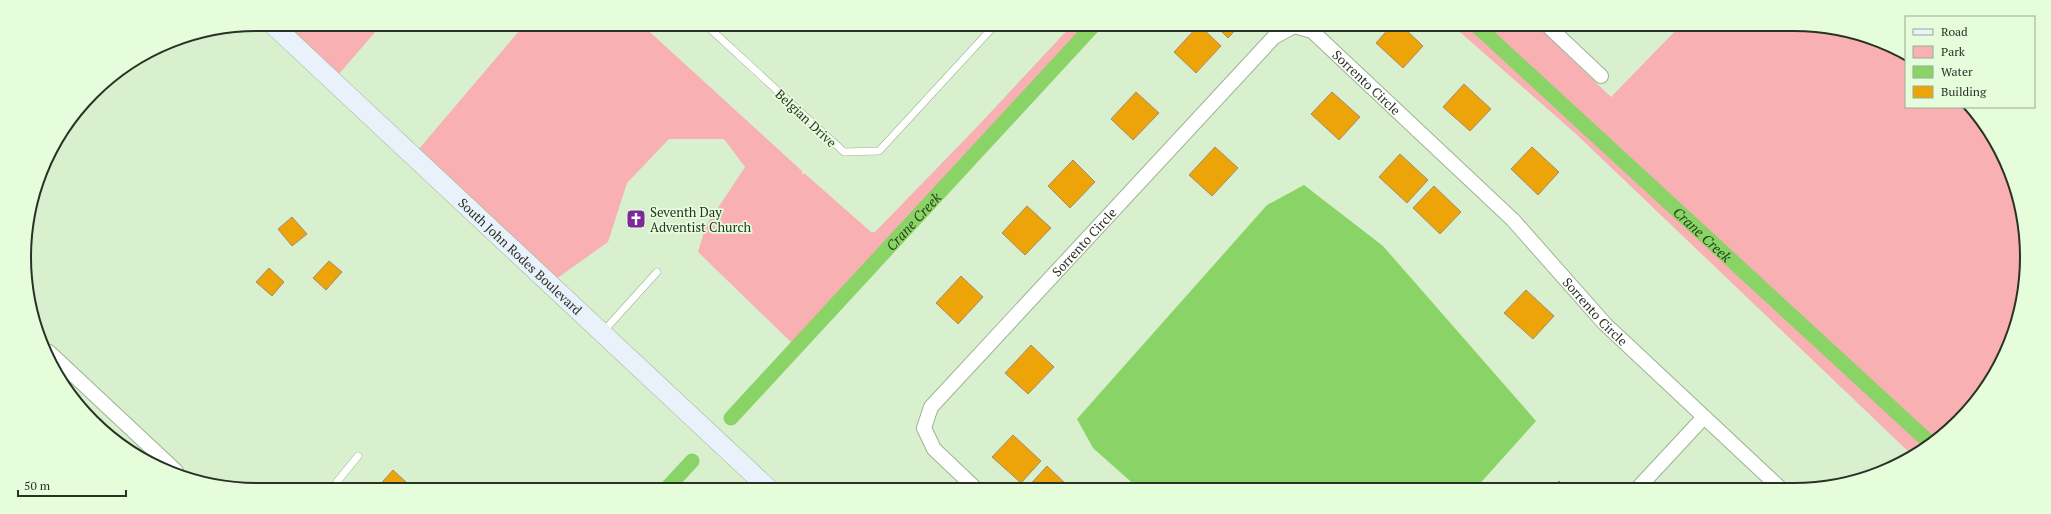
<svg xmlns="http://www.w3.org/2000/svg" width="2051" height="514" font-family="'PT Serif',serif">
  <rect width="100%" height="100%" fill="#d8f0ce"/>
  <path fill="#f8b0b3" d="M 284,24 L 382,24 L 339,74 Z
    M 525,24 L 641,24 L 802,171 L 802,175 L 804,173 L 871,232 L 875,232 L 975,129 L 1072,25 L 1095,25 L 793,344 L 698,252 L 706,226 L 745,167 L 724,139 L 669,139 L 627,183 L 608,242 L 556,279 L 418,150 Z
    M 1453,26 L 1545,26 L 1541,30 L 1611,97 L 1680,26 L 1825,26 L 1906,54 L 1906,107 L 1969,107 L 1979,115 L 2019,197 L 2025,288 L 2003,360 L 1959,422 L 1912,455 L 1576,134 Z"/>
  <path fill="#8ad366" d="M 1304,185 L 1383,246 L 1536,421 L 1476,488 L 1138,488 L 1093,448 L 1077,419 L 1267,205 Z"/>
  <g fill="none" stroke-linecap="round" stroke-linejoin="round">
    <g stroke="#8ad366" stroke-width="15">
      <path id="s1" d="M 1477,26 L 1930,443"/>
      <path id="s2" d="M 731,418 L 1094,25"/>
      <path d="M 667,488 L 692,461"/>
    </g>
  </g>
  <path fill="#eda409" stroke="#a28c6c" d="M 1199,25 L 1221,46 L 1196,73 L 1174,52 Z
    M 1215,25 L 1240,25 L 1228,38 Z
    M 1392,25 L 1401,25 L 1423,46 L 1403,68 L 1376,43 Z
    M 1464,84 L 1491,109 L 1470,131 L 1443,107 Z
    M 1136,92 L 1159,113 L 1133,140 L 1111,119 Z
    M 1332,92 L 1360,117 L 1339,140 L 1311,114 Z
    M 1215,147 L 1238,168 L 1212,196 L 1189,175 Z
    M 1532,147 L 1559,172 L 1538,195 L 1511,169 Z
    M 1400,154 L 1428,180 L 1407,203 L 1379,177 Z
    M 1073,160 L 1095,182 L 1070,208 L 1048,186 Z
    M 1434,186 L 1461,212 L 1440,234 L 1413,208 Z
    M 1027,206 L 1051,228 L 1025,255 L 1002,233 Z
    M 292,217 L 307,234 L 292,246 L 278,229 Z
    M 329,261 L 342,272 L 326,290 L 313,278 Z
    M 269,268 L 284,282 L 272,296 L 256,282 Z
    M 961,276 L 983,297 L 958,324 L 936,303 Z
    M 1526,290 L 1554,316 L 1533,339 L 1504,313 Z
    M 1031,345 L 1054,367 L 1028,394 L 1005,373 Z
    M 1013,435 L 1041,461 L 1021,483 L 992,457 Z
    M 1047,466 L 1070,488 L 1027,488 Z
    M 393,470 L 407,483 L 402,488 L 377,488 Z
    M 1559,481 L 1567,488 L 1553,488 Z"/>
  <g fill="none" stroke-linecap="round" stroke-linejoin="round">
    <g stroke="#9db493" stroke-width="8">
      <path id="service" d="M 706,25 L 844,152 L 879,151 L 995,25
        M 602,333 L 657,272
        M 332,488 L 358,456"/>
    </g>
    <g stroke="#9db493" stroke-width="16">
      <g id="minor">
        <path d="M 1548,26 L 1601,76"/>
        <path d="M 49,352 L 176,471"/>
        <path id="s3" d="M 975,488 L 934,449 L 924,428 L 931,407 L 1274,37 L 1294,26 L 1312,31 L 1513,220 L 1605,324 L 1780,488"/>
        <path d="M 1638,488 L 1704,417"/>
      </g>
    </g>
    <g stroke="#9db493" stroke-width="20">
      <g id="secondary">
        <path id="s4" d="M 272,24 L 768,488"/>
      </g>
    </g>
    <use href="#service" stroke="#fff" stroke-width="7"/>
    <use href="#minor" stroke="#fff" stroke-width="14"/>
    <use href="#secondary" stroke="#e9f1fa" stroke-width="19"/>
  </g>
  <defs>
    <g id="church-square" transform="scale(1)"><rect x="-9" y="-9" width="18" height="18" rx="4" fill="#7d2999" stroke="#e5fddb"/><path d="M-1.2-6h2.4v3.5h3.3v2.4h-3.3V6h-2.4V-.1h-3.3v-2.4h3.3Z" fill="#fff"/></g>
  </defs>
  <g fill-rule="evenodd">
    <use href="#church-square" x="636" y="219"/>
  </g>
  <g text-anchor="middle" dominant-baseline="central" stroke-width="3.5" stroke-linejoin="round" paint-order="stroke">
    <g font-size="13" fill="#293225" stroke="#e5fddb">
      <text stroke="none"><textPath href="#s3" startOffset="723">Sorrento Circle</textPath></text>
      <text transform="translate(806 118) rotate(43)">Belgian Drive</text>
      <text stroke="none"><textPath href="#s3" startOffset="327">Sorrento Circle</textPath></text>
      <text stroke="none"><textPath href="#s4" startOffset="340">South John Rodes Boulevard</textPath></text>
      <text stroke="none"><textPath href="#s3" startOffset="1047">Sorrento Circle</textPath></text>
    </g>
    <g font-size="13" fill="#293225" stroke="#e5fddb" text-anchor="start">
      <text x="650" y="212">Seventh Day<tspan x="650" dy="15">Adventist Church</tspan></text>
    </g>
    <g font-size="14" font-style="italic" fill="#264218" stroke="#e5fddb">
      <text stroke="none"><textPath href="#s2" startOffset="268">Crane Creek</textPath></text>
      <text stroke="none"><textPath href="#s1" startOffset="307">Crane Creek</textPath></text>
    </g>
  </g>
  <path d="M0 0H2051V514H0ZM257 31H1794A226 226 0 0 1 2020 257V257A226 226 0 0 1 1794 483H257A226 226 0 0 1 31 257V257A226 226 0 0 1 257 31Z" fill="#e5fddb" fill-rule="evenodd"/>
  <path fill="none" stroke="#293225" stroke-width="2" d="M257 31H1794A226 226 0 0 1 2020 257V257A226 226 0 0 1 1794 483H257A226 226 0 0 1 31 257V257A226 226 0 0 1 257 31Z"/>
  <rect x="1905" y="16" width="130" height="92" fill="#e5fddb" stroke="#9aac92"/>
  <rect x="1913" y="29" width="20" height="6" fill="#e9f1fa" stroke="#9aac92"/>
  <text x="1941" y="36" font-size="12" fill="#293225">Road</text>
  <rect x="1913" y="46" width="20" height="12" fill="#f8b0b3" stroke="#9aac92"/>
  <text x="1941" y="56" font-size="12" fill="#293225">Park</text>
  <rect x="1913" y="66" width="20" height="12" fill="#8ad366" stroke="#9aac92"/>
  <text x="1941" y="76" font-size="12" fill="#293225">Water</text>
  <rect x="1913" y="86" width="20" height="12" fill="#eda409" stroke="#9aac92"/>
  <text x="1941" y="96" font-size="12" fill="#293225">Building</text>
  <path d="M18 490v6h108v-6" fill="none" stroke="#293225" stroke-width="2"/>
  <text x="24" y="490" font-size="12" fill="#293225" stroke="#e5fddb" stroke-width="3" paint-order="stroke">50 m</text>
</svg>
